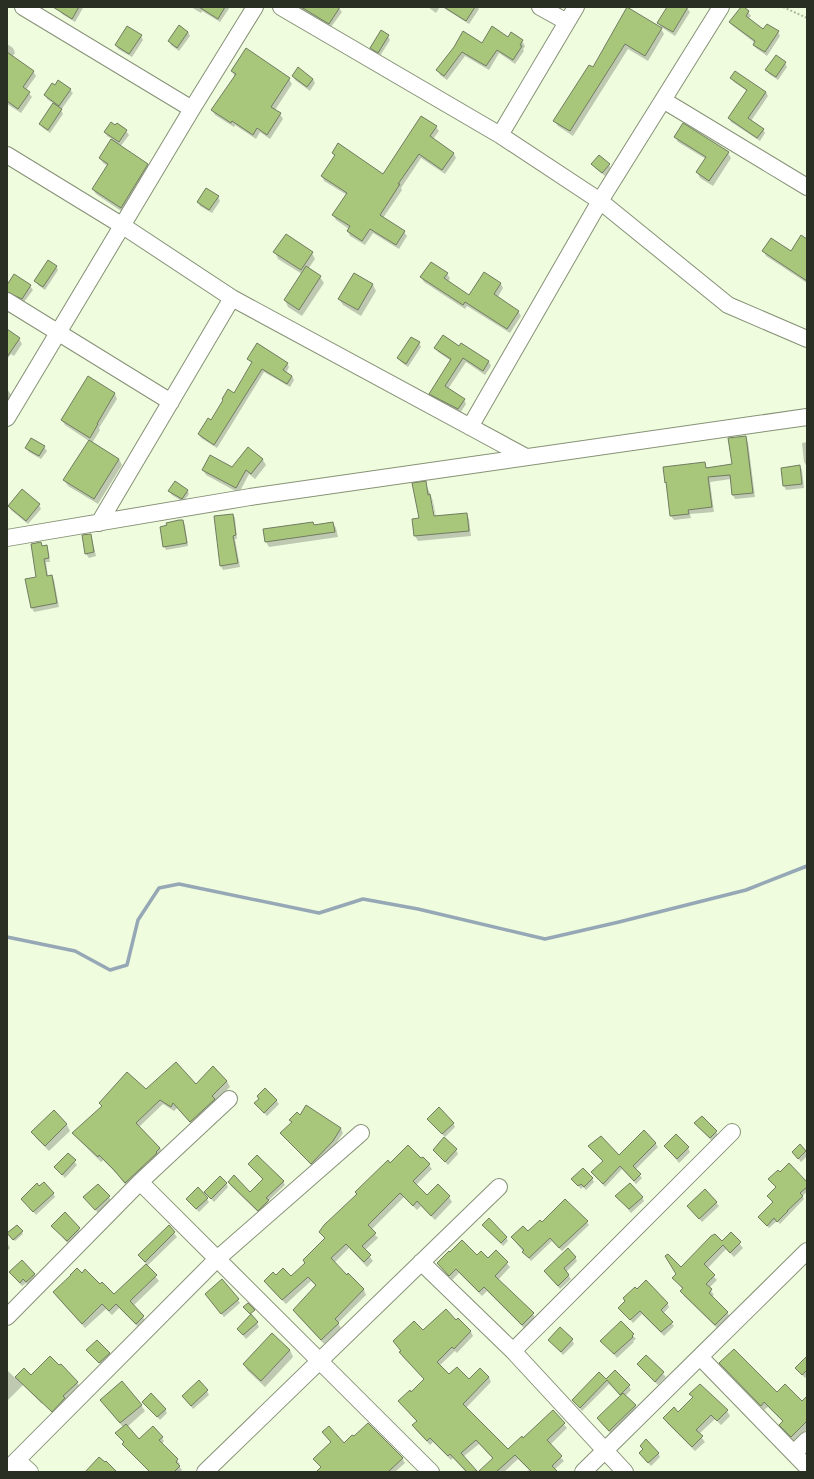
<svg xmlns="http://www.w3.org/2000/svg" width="814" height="1479" font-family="Manrope,sans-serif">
  <rect width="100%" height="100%" fill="#effcde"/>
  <path fill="#0003" fill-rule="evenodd" d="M 62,7 L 83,7 L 83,8 L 75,22 L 62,14 L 60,10 Z
    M 191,7 L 230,7 L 220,22 L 202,11 L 201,13 Z
    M 298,7 L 338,7 L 342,12 L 331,27 Z
    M 428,7 L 440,7 L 436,13 Z
    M 442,7 L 478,7 L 479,9 L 469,24 Z
    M 668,7 L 686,7 L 690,12 L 675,36 L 661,27 L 659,23 Z
    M 742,7 L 748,12 L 751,16 L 748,19 L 763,30 L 778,32 L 780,36 L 767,56 L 756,48 L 754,45 L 755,43 L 733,26 L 730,23 Z
    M 627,9 L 661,28 L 664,34 L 648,61 L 628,49 L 573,136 L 558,126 L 554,121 L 593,69 Z
    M 188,32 L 190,36 L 179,51 L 171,45 L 169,41 Z
    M 141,36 L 143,40 L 132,57 L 118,49 L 116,45 Z
    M 388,36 L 390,40 L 380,56 L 373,52 L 371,48 Z
    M 508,38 L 522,41 L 525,46 L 523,49 L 524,51 L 515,64 L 499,53 L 489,70 L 465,56 L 447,80 L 440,75 L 438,70 L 455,47 L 482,44 Z
    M 7,44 L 13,48 L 15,53 L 12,57 L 33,71 L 36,76 L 26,90 L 32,97 L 21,113 L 7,104 Z
    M 785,63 L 787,67 L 778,80 L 769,74 L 767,70 Z
    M 232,71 L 289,79 L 292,84 L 275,110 L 280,114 L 283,119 L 270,139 L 260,132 L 256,139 L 235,125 L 234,127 L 215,115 L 212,110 L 235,77 Z
    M 293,76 L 313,79 L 315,83 L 310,91 L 295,80 Z
    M 731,78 L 766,92 L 768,96 L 751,121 L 763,129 L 765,133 L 760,141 L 731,122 L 729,118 L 747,91 L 734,82 Z
    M 70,90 L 73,93 L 61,110 L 63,114 L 50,133 L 43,128 L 40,124 L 54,104 L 47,99 L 45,95 Z
    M 436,127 L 439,131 L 433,139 L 454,154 L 456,158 L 445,174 L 421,158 L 401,188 L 402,190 L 383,218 L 404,232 L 407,236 L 399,249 L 373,233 L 365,245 L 350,236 L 348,231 L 349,229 L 336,220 L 333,215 L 347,195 L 324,181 L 322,176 L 335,156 L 333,153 L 383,175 Z
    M 126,131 L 129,135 L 120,147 L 147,164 L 150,170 L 124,213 L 96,194 L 93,189 L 108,166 L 103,163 L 100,158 L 112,139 L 107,136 L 105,132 Z
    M 675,137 L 728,153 L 731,158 L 713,186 L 700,178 L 697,172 L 706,159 L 678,142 Z
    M 593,164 L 609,165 L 611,169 L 605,176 L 595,168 Z
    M 218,197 L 220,201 L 212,213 L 200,206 L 198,202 Z
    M 807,240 L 807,283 L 766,256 L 764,251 L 792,252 Z
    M 275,252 L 312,253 L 315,259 L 308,269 L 320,277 L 324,283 L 302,316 L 288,307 L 285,300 L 302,274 L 278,259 Z
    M 56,266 L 58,270 L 45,290 L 38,285 L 36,281 Z
    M 485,273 L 501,284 L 503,288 L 497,298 L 518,311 L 521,316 L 510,333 L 467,306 L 465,309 L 424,282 L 421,277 L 447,274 L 450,278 L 448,282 L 470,296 Z
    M 354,274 L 373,285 L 376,291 L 361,316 L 343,305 L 339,299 Z
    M 30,286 L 33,290 L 24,302 L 7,294 L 7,287 Z
    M 7,329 L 19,339 L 22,344 L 14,356 L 11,354 L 7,359 Z
    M 419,343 L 421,347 L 408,367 L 401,362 L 398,358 Z
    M 461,344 L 489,362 L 491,366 L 485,375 L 466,362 L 448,389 L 464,400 L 466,404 L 460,413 L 432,398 L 430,394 L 451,361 L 438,352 L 435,348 L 459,347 Z
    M 248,359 L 287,363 L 289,367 L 286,373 L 292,376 L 294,380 L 290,387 L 264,372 L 217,448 L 201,438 L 199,434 L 212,422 L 234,394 L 253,364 Z
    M 88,378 L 115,394 L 117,399 L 99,428 L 100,430 L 92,443 L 119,459 L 122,465 L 98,504 L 68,486 L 64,480 L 89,441 L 65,425 L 62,420 Z
    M 7,389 L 12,396 L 8,403 L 7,402 Z
    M 745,437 L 748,442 L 755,497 L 735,499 L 733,495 L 731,479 L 710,482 L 714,512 L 690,514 L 691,518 L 674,520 L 671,516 L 664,468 L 704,463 L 707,468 L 733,465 Z
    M 807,442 L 807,465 L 806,465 L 804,462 L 802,443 Z
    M 44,447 L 47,451 L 41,459 L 29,452 L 26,448 Z
    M 248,448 L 263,460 L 266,465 L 255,479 L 249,474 L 239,493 L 206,475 L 203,470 L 232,469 Z
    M 800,466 L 802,470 L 804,488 L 786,490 L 784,486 L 782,469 Z
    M 425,482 L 433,501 L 436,517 L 466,514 L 469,519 L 471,536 L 418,541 L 415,536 L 413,519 L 420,519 ZM 430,496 L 432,500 L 436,521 L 434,521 Z
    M 187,490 L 189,494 L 183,502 L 172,495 L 169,491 Z
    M 39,505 L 41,509 L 28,524 L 11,510 L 9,506 Z
    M 233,515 L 235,518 L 237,539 L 235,539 L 240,567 L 223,570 L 221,566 Z
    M 183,521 L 185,525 L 188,546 L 166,550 L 164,546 Z
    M 313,523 L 314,526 L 333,523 L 336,528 L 338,537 L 269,547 L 266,542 Z
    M 90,535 L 92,539 L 96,556 L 89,558 L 86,554 L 83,536 Z
    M 41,543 L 43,547 L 46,546 L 48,550 L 50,562 L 46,562 L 48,577 L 52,576 L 54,580 L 59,607 L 34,612 L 32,608 L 27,580 L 37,578 Z
    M 227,1081 L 230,1087 L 215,1101 L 217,1104 L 194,1127 L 177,1108 L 174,1111 L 163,1104 L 139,1127 L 160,1148 L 163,1153 L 128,1188 L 117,1174 L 103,1160 L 101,1162 L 77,1138 L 74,1133 L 146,1090 Z
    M 276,1100 L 279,1104 L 267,1116 L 258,1107 Z
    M 307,1106 L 341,1129 L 343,1133 L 335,1145 L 313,1167 L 281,1133 L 292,1123 L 291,1120 L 300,1116 Z
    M 54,1112 L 67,1125 L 70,1131 L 49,1151 L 36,1138 L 33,1132 Z
    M 431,1123 L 453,1123 L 455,1127 L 445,1137 Z
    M 698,1127 L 716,1132 L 718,1135 L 712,1141 Z
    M 444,1139 L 456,1150 L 458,1154 L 448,1165 L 434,1150 Z
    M 655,1143 L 658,1147 L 635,1170 L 642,1178 L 636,1184 L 622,1169 L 605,1187 L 592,1172 L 603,1162 L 590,1146 L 619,1156 Z
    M 665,1146 L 688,1148 L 690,1152 L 679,1163 Z
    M 805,1151 L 807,1156 L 801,1162 L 793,1152 Z
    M 68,1154 L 77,1165 L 65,1178 L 55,1167 Z
    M 421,1160 L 429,1165 L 432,1169 L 416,1185 L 427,1197 L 438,1186 L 449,1197 L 452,1202 L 435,1220 L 421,1206 L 417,1210 L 404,1197 L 371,1230 L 378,1238 L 365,1250 L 373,1261 L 367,1267 L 349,1248 L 334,1263 L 347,1276 L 348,1275 L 364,1290 L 366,1295 L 338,1323 L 341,1328 L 324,1344 L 297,1315 L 294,1310 L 316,1286 L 311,1281 L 286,1304 L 268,1286 L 265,1281 L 276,1276 L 291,1277 L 306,1264 L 325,1239 L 320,1232 L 357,1195 L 356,1192 L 390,1164 Z
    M 249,1164 L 283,1181 L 285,1185 L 268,1201 L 270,1205 L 260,1214 L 231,1186 L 229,1182 L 250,1193 L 263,1180 Z
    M 780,1173 L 807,1183 L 807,1192 L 802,1196 L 804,1199 L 780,1224 L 777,1221 L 769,1228 L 759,1217 L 773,1203 L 768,1197 L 777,1188 Z
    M 592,1178 L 594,1182 L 586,1190 L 583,1187 L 581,1189 L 573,1179 Z
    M 226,1183 L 228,1187 L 214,1202 L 205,1192 Z
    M 39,1187 L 53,1193 L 55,1197 L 36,1215 L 23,1199 Z
    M 705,1190 L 719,1206 L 702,1222 L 688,1206 Z
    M 617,1196 L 642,1197 L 644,1201 L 631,1213 Z
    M 109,1197 L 111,1201 L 98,1213 L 85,1198 Z
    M 207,1199 L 209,1202 L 199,1212 L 190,1203 Z
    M 65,1214 L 82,1233 L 69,1245 L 53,1226 Z
    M 587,1222 L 589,1225 L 562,1251 L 552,1241 L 531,1261 L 512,1238 L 528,1233 L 542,1224 Z
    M 483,1225 L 506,1237 L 508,1241 L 503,1246 Z
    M 169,1227 L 177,1237 L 147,1266 L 159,1281 L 133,1306 L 147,1322 L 140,1329 L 119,1308 L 112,1315 L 106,1309 L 85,1328 L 57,1297 L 54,1292 L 82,1274 L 114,1295 L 146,1264 L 139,1255 Z
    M 22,1232 L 23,1234 L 15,1241 L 9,1235 Z
    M 731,1233 L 743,1248 L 734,1257 L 726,1249 L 707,1269 L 717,1280 L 709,1288 L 714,1295 L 711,1297 L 727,1312 L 730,1317 L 718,1329 L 684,1296 L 682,1291 L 683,1290 L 674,1278 L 681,1268 L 722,1242 Z
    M 7,1243 L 10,1248 L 7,1251 Z
    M 496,1252 L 510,1267 L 498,1280 L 533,1314 L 535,1318 L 525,1329 L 487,1291 L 482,1296 L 459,1273 L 452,1280 L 438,1263 L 477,1256 L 488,1260 Z
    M 575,1257 L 577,1261 L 566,1272 L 571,1279 L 560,1289 L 545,1272 Z
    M 10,1273 L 34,1274 L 36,1278 L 29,1286 L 26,1283 L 22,1286 Z
    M 206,1294 L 238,1300 L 240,1303 L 224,1317 Z
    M 667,1303 L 669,1307 L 663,1314 L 674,1326 L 664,1336 L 642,1314 L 633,1323 L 620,1308 Z
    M 458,1319 L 471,1332 L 473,1336 L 457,1353 L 455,1351 L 439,1366 L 449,1376 L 469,1381 L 489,1377 L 491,1382 L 466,1408 L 508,1450 L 523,1439 L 553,1411 L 567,1428 L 550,1445 L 564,1461 L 554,1470 L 556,1472 L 526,1472 L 529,1470 L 518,1459 L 504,1472 L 480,1472 L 493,1459 L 479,1444 L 463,1457 L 477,1472 L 464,1472 L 465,1471 L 453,1458 L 451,1460 L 433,1442 L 430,1445 L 416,1430 L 413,1426 L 417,1422 L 399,1401 L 411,1393 L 425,1380 L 403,1357 L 401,1353 L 423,1332 L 456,1321 Z
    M 257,1323 L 259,1327 L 246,1339 L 238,1329 Z
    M 621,1323 L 636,1339 L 633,1341 L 634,1342 L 617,1358 L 602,1341 Z
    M 272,1334 L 290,1350 L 293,1357 L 265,1387 L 248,1371 L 244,1365 Z
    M 549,1340 L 572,1340 L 574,1344 L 563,1355 Z
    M 88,1350 L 109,1353 L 111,1357 L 102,1366 Z
    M 646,1356 L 666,1377 L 658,1385 L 638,1365 Z
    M 807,1357 L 807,1376 L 805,1378 L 796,1368 Z
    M 720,1363 L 777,1393 L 802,1403 L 807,1403 L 807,1429 L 795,1442 L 783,1430 L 780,1425 L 783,1422 L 768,1407 L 764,1410 L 723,1368 Z
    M 24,1369 L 31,1376 L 77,1382 L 79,1386 L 65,1400 L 66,1402 L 54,1414 L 43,1403 L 42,1404 L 23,1385 L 7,1401 L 7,1370 L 15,1378 Z
    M 615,1372 L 629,1386 L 631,1390 L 625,1396 L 635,1405 L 639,1412 L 613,1436 L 602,1424 L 599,1418 L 621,1396 L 609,1384 L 582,1411 L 573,1400 L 606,1380 Z
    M 700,1385 L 727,1411 L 730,1416 L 721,1425 L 715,1419 L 699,1434 L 705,1442 L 695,1451 L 667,1423 L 665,1418 L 678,1413 L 693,1398 L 691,1394 Z
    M 207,1391 L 209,1395 L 193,1409 L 183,1396 Z
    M 144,1402 L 165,1409 L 167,1413 L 160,1420 Z
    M 141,1405 L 145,1411 L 127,1427 L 139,1440 L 162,1438 L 164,1441 L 162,1444 L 180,1464 L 178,1465 L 182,1470 L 180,1472 L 150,1472 L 126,1448 L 124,1443 L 117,1433 L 123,1427 L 105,1406 Z
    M 323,1432 L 344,1444 L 402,1458 L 405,1463 L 395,1472 L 325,1472 L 314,1459 L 331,1443 Z
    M 641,1446 L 658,1453 L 660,1457 L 651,1466 L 640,1454 L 643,1451 Z"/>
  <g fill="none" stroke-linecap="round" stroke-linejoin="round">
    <path stroke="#96a7b6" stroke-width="3.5" d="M 7,937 L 75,951 L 110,970 L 127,965 L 138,920 L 159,888 L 179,884 L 319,913 L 363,899 L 418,909 L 545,939 L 619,922 L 746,890 L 807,866"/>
  </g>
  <path fill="#a8c77a" stroke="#717c62" d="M 53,7 L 79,7 L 72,19 Z
    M 199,7 L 225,7 L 218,19 Z
    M 301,7 L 340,7 L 329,24 Z
    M 444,7 L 475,7 L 466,21 Z
    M 627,7 L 662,28 L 645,56 L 625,44 L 570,131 L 553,121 L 589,65 L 593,67 Z
    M 667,7 L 688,7 L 673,32 L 657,23 Z
    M 741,7 L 744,7 L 749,11 L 746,16 L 763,29 L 767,24 L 779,31 L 765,52 L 753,45 L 755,41 L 729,22 Z
    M 179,25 L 188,32 L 177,48 L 168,41 Z
    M 127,26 L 142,35 L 129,54 L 115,45 Z
    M 492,26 L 508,37 L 511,32 L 523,40 L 520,45 L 522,46 L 513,60 L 497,50 L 486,66 L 462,52 L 444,76 L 436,70 L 454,47 L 463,31 L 482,43 Z
    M 381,30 L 389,35 L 378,53 L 370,48 Z
    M 246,48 L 290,78 L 271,107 L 281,113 L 267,135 L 257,128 L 253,135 L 232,121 L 231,123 L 211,110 L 236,74 L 231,71 Z
    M 7,52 L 34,71 L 23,87 L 30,92 L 18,109 L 7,101 Z
    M 776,55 L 786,62 L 776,77 L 765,70 Z
    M 298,67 L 313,79 L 307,87 L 292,76 Z
    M 735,71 L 766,92 L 748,118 L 764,129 L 757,138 L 728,118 L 747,90 L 730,78 Z
    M 58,80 L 71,89 L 59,106 L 44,95 L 52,83 L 55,85 Z
    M 53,103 L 62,109 L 48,130 L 39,124 Z
    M 421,116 L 437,126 L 430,136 L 454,153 L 442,170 L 419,154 L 398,184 L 400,184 L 380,215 L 405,231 L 396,245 L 370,229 L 362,241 L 347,231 L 350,226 L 332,215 L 347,193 L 321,176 L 335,155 L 332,153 L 338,143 L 383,174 Z
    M 111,122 L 115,125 L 117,123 L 127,130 L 119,142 L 104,132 Z
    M 683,123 L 729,152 L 709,181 L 696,172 L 706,157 L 674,137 Z
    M 111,139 L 148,164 L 121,208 L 92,189 L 108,164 L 99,158 Z
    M 599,155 L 610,164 L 602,173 L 591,164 Z
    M 206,188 L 219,196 L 209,210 L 197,202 Z
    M 286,234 L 313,252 L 301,270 L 273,252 Z
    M 801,235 L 807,239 L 807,281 L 762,251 L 771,238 L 791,251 Z
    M 48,260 L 57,266 L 43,287 L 34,281 Z
    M 431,262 L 448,273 L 444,278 L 469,295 L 484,272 L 501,283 L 494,294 L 519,311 L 507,329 L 465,302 L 463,305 L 420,277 Z
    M 306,266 L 321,276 L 299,310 L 284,300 Z
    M 354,273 L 373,284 L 358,310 L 338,299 Z
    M 14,274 L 31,285 L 22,299 L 7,292 L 7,285 Z
    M 7,329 L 20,338 L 7,357 Z
    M 443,335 L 459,346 L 461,343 L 489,361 L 483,371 L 463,358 L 445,386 L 465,399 L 458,409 L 429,394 L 451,359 L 434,348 Z
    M 411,337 L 420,342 L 406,364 L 397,358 Z
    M 257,343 L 288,363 L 283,370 L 292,376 L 287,384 L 262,369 L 214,445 L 198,434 L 208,418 L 211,420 L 223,400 L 222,399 L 228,389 L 234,393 L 252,362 L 247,359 Z
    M 88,376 L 115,393 L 97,424 L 98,424 L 90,438 L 61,420 Z
    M 746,436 L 753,493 L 732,495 L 730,475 L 708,477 L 712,507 L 688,510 L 689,514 L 670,516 L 666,482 L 665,483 L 663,467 L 705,462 L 706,468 L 732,464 L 728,438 Z
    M 31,438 L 45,446 L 39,456 L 25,448 Z
    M 89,440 L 119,459 L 94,499 L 63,480 Z
    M 248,447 L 263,459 L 251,474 L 246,470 L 236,488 L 202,470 L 210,455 L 232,467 Z
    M 800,465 L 802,484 L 783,486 L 781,468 Z
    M 175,481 L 188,490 L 182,499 L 168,491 Z
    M 426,481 L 428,495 L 430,494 L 434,516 L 467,513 L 469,531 L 414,536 L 412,519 L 419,518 L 412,483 Z
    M 22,489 L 40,504 L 26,521 L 8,506 Z
    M 233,514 L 236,535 L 233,536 L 238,563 L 220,566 L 214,516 Z
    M 179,520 L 183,520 L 187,543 L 163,547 L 160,527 L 167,525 L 166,523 Z
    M 313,522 L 314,525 L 333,522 L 335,532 L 265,542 L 263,529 Z
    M 91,534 L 94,552 L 85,554 L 82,535 Z
    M 41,542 L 42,546 L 47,545 L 49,558 L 44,559 L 47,576 L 52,575 L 57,603 L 31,608 L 25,579 L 36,577 L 31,544 Z
    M 176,1062 L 196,1084 L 213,1066 L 227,1081 L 212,1096 L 215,1099 L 190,1122 L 173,1103 L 171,1107 L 160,1100 L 136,1123 L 160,1148 L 156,1152 L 157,1153 L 125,1183 L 113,1169 L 99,1155 L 98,1157 L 72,1133 L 102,1106 L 99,1103 L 127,1072 L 146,1089 Z
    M 265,1088 L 277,1100 L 264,1113 L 254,1103 L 259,1099 L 257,1096 Z
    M 306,1105 L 341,1128 L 333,1141 L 311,1164 L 280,1133 L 292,1122 L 289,1120 L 297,1112 L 300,1115 Z
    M 439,1107 L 454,1123 L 442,1134 L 427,1119 Z
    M 54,1110 L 67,1124 L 45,1146 L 31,1132 Z
    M 702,1116 L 717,1131 L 710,1138 L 694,1123 Z
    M 644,1130 L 656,1143 L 633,1166 L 641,1174 L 634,1181 L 620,1166 L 603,1184 L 591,1172 L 603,1161 L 588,1146 L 601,1136 L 619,1155 Z
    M 676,1134 L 689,1147 L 677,1159 L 664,1146 Z
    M 444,1137 L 457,1149 L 445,1162 L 433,1150 Z
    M 800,1144 L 806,1151 L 798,1159 L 792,1152 Z
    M 408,1145 L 421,1158 L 423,1157 L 430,1164 L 413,1181 L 427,1195 L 438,1184 L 450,1196 L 431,1216 L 417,1201 L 413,1206 L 400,1193 L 368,1225 L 376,1233 L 362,1246 L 371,1255 L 364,1262 L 346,1244 L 331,1258 L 347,1275 L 348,1273 L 364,1289 L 335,1319 L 339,1323 L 321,1340 L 293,1310 L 316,1285 L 308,1277 L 282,1300 L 264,1281 L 273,1272 L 276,1275 L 283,1268 L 291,1276 L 305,1263 L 303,1260 L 325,1238 L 319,1232 L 324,1225 L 357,1194 L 355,1192 L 388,1160 L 390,1163 Z
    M 68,1153 L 76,1160 L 62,1175 L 54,1167 Z
    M 257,1155 L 284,1181 L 266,1198 L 269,1200 L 258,1211 L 228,1182 L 234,1175 L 250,1192 L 263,1179 L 248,1164 Z
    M 789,1163 L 807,1182 L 807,1187 L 800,1193 L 803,1196 L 787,1211 L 788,1211 L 777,1222 L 774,1218 L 767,1226 L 758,1217 L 773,1202 L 767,1196 L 776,1187 L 768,1179 L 778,1170 L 780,1172 Z
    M 583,1168 L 593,1178 L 584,1187 L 581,1184 L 578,1186 L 571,1179 Z
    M 220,1176 L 227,1183 L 211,1199 L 204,1192 Z
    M 44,1182 L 54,1193 L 33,1212 L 21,1199 L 37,1183 L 39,1186 Z
    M 630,1183 L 643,1197 L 629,1209 L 615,1196 Z
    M 98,1184 L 110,1196 L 95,1210 L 83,1197 Z
    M 198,1187 L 208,1198 L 196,1209 L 186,1199 Z
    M 705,1189 L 717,1202 L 699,1219 L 687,1206 Z
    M 565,1199 L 588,1221 L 559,1248 L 550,1238 L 529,1258 L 522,1252 L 524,1250 L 511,1237 L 523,1226 L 528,1231 L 540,1220 L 542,1222 Z
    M 65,1212 L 80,1228 L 67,1241 L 51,1226 Z
    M 489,1218 L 507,1237 L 501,1243 L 482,1225 Z
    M 17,1225 L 23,1231 L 13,1240 L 7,1233 Z
    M 169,1225 L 175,1232 L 145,1262 L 138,1255 Z
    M 731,1232 L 741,1242 L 730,1253 L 723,1245 L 704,1264 L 715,1275 L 706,1284 L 712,1289 L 709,1293 L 728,1312 L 715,1325 L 680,1291 L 683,1288 L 672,1278 L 676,1274 L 665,1256 L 668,1254 L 681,1267 L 711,1236 L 715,1234 L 722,1241 Z
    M 462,1240 L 477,1255 L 481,1251 L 488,1258 L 496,1250 L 508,1262 L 495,1276 L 534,1313 L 522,1325 L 484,1287 L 479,1292 L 456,1269 L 449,1276 L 437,1263 L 449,1251 L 450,1252 Z
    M 568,1248 L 576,1257 L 564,1268 L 569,1275 L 558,1286 L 544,1271 Z
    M 22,1260 L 35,1274 L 26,1282 L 23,1279 L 20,1283 L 9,1272 Z
    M 146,1264 L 157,1275 L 130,1301 L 144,1316 L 136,1324 L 116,1304 L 109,1311 L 102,1304 L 82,1324 L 53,1292 L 71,1275 L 70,1275 L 77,1268 L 82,1273 L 85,1269 L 100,1284 L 102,1282 L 114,1294 Z
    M 222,1279 L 239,1299 L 221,1314 L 205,1294 Z
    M 646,1280 L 668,1303 L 661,1310 L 673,1322 L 661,1332 L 640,1311 L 630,1320 L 618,1308 L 625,1301 L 623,1298 L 635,1287 L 637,1289 Z
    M 248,1303 L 255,1310 L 250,1314 L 243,1307 Z
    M 446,1309 L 456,1320 L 458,1318 L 471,1331 L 454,1349 L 452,1347 L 437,1362 L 449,1374 L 457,1367 L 469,1379 L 480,1368 L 489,1377 L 463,1404 L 508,1449 L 522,1436 L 523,1438 L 553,1410 L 565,1423 L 547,1440 L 562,1456 L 552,1466 L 558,1472 L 532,1472 L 515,1455 L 496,1472 L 478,1472 L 493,1458 L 476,1440 L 461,1453 L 477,1471 L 467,1472 L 450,1454 L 448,1456 L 430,1438 L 427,1441 L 412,1425 L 417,1421 L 398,1401 L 410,1390 L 411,1392 L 424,1379 L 399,1352 L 401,1351 L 393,1341 L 414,1321 L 423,1330 Z
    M 251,1314 L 258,1322 L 243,1335 L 237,1329 Z
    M 621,1321 L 634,1334 L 632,1336 L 633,1337 L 614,1354 L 600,1341 Z
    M 560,1327 L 573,1339 L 561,1352 L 548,1340 Z
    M 272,1333 L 290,1350 L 261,1381 L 243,1364 Z
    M 97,1340 L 110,1353 L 99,1363 L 86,1350 Z
    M 734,1349 L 777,1392 L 785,1384 L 802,1401 L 807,1396 L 807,1421 L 791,1437 L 779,1425 L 783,1421 L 764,1402 L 761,1406 L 719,1363 Z
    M 646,1355 L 664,1372 L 655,1382 L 637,1364 Z
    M 50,1356 L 59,1365 L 61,1364 L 78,1382 L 63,1396 L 65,1398 L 52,1412 L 15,1377 L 24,1368 L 31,1375 Z
    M 807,1356 L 807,1370 L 802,1375 L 795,1368 Z
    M 615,1370 L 630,1385 L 620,1395 L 607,1380 L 580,1408 L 572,1400 L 599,1372 L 606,1379 Z
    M 199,1380 L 208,1390 L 191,1406 L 182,1396 Z
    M 122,1381 L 142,1405 L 120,1423 L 100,1400 Z
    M 700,1384 L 728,1410 L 717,1421 L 711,1415 L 696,1430 L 703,1436 L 692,1447 L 663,1418 L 674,1407 L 678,1412 L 693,1397 L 689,1394 Z
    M 151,1393 L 166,1409 L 157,1417 L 142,1402 Z
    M 623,1393 L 636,1405 L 609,1431 L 597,1418 Z
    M 368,1423 L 403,1458 L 388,1472 L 316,1472 L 321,1467 L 313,1459 L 331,1442 L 322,1432 L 329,1426 L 344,1443 L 352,1435 L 354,1436 Z
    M 126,1424 L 139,1439 L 153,1426 L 163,1437 L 159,1440 L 178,1459 L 176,1462 L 180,1466 L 174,1472 L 150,1472 L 122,1444 L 124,1442 L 115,1433 Z
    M 646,1439 L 659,1453 L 648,1463 L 639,1453 L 643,1449 L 640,1446 Z
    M 99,1457 L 105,1462 L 106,1461 L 117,1472 L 85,1472 Z"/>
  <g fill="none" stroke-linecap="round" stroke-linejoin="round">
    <g stroke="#869176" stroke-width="18">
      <path id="minor" d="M 23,7 L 192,109
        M 281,7 L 500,135 L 600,201 L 728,305 L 807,339
        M 540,7 L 567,22
        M 663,100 L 807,187
        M 500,135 L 576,7
        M 7,155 L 123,226 L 232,298 L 526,457
        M 7,301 L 171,402
        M 7,418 L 192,109 L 255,7
        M 470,427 L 600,201 L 721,7
        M 99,523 L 232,298
        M 7,538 L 250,497 L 807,417
        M 140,1182 L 431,1472
        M 421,1262 L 513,1351 L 625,1472
        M 7,1317 L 140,1182 L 229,1099
        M 513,1351 L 732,1132
        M 700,1357 L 807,1467
        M 794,1453 L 807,1440
        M 17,1460 L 30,1472
        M 7,1470 L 217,1259 L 361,1133
        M 205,1472 L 499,1187
        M 583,1472 L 807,1251"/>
    </g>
    <path stroke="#adb79f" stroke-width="2" stroke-dasharray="2 2" stroke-linecap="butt" d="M 783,7 L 807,18"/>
    <use href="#minor" stroke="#fff" stroke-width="16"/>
  </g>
  <rect width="814" height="1479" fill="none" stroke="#2a2f23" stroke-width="16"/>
</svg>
